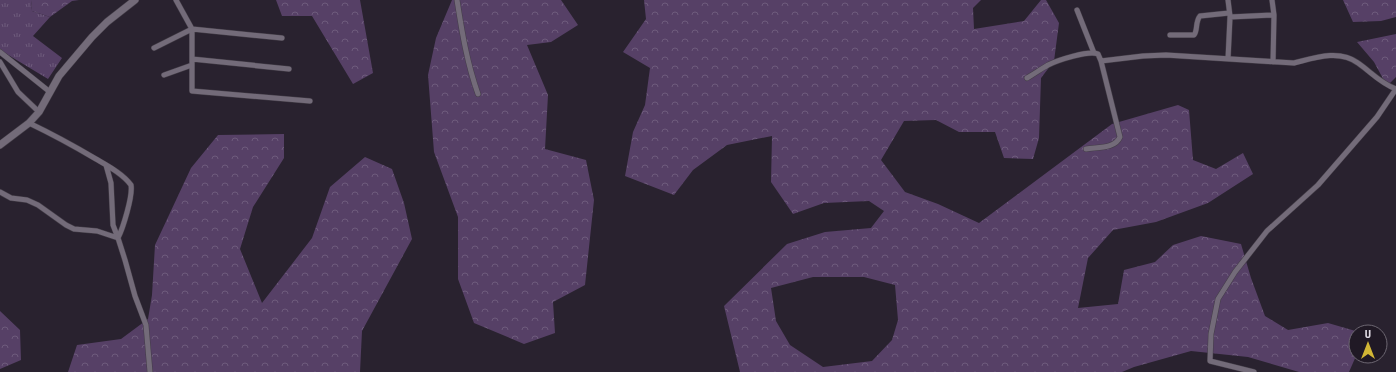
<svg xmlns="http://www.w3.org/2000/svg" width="1396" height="372" font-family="'Roboto Condensed',sans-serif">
  <defs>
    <pattern id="grass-tufts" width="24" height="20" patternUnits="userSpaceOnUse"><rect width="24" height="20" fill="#564066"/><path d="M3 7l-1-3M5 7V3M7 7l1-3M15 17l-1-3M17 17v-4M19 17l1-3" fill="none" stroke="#6e5b7c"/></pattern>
    <pattern id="forest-crowns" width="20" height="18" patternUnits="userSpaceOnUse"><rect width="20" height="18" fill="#564066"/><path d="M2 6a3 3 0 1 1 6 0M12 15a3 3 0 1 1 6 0" fill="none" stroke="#6e5b7c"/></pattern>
  </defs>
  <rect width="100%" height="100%" fill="#29222f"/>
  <path fill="url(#grass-tufts)" d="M 0,0 L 31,0 L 32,11 L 50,17 L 33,36 L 62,58 L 48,79 L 0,50 Z"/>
  <path fill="url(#forest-crowns)" fill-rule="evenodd" d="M 31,0 L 79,0 L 72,1 L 50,17 L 32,11 Z
    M 276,0 L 360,0 L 373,73 L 353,84 L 312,16 L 282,16 Z
    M 452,0 L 561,0 L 578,25 L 551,42 L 527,45 L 548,95 L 545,149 L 586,160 L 594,200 L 585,285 L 553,302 L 555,333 L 524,344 L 474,323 L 458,279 L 458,217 L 434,152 L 428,75 L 436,38 Z
    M 644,0 L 981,0 L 973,8 L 974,29 L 1024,21 L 1041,0 L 1046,0 L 1059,23 L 1054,61 L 1041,78 L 1039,138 L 1033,159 L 1004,158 L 995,132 L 959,132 L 936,120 L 904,121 L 881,160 L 905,192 L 938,204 L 979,223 L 1112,124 L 1178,105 L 1189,110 L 1193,160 L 1216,169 L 1243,153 L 1253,174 L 1208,203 L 1156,222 L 1113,230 L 1088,258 L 1078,308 L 1118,304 L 1124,270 L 1155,262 L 1173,245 L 1201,236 L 1241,244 L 1251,278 L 1265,316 L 1288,330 L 1328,323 L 1359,332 L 1356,332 L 1356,356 L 1349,372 L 1299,372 L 1248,357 L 1191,351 L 1134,367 L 1122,372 L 740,372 L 724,306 L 787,244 L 825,232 L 871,228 L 884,211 L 869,201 L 824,203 L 793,214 L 771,182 L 772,136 L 727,145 L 693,170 L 674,195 L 625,176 L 633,132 L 645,105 L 650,68 L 623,52 L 646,19 ZM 813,277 L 864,277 L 895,285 L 898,320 L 892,340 L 872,361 L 823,367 L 790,345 L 776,321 L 771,288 Z
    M 1343,0 L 1396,0 L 1396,17 L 1381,21 L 1353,22 Z
    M 1396,34 L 1396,77 L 1387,86 L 1374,62 L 1357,42 Z
    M 284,134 L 284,158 L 253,207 L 240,249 L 262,303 L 312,238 L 330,187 L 365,157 L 392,169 L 404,203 L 412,239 L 362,331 L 360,372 L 68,372 L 77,345 L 121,339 L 148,319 L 152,295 L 155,245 L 191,168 L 218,135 Z
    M 0,311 L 20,330 L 21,360 L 0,369 Z"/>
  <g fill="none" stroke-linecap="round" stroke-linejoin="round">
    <g stroke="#443e48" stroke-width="6">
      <path id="street" d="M 176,0 L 192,29 L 282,38
        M 457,0 C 462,32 467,63 478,94
        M 1228,0 L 1230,16
        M 1272,0 L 1274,15 L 1273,62
        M 1077,10 L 1094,53
        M 1170,35 L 1194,35 C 1198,30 1195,22 1200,16 L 1229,13
        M 154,48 L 192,29 L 192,91 L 310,101
        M 0,52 L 50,92
        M 192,59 L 289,69
        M 1228,59 L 1230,17 L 1274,15
        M 0,62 L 18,92 L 39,112
        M 164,75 L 192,65
        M 1027,78 C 1034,74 1041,69 1048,65 C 1058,60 1089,50 1098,54 L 1101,61 L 1143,56 L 1166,55 L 1294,63 C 1314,58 1339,49 1358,63 C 1371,72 1380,83 1396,89
        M 29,123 C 52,134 74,146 96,159 C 108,166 123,174 131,185 C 133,196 123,228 118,238 L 125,260 L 135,296 L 146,325 L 150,372
        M 1086,149 C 1097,147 1115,149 1120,137 L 1101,61
        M 106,165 L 111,183 L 113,225 L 118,238
        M 0,192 L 11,198 L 27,200 L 38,205 L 66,225 L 74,229 L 97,231 L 118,238
        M 1254,372 L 1210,361 L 1211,334 L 1218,299 L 1235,272 L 1267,231 L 1318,185 L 1377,117 L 1396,89"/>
    </g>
    <g stroke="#443e48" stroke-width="8">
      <path id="secondary" d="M 0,145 L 29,123 L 39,112 L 59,76 L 92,37 L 107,22 L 135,0"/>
    </g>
    <use href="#street" stroke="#736b79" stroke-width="5"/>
    <use href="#secondary" stroke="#736b79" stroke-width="7"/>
  </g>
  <g transform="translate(1368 344)"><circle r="19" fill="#201925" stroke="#6d6772"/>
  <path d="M0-3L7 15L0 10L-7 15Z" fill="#d2b635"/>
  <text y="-6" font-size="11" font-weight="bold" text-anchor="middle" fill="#e1dce5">U</text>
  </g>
</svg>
